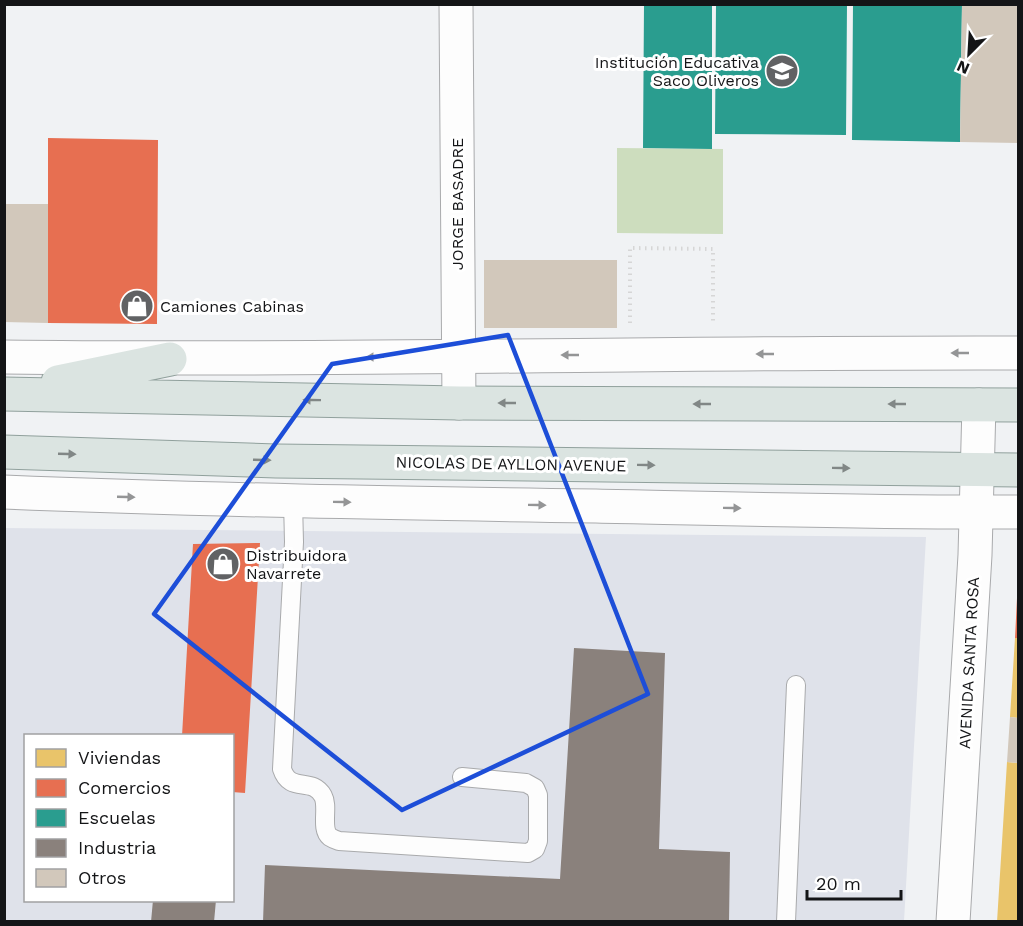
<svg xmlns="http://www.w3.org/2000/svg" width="1023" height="926" font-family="'Work Sans',sans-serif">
  <rect width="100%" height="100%" fill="#f0f2f4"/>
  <path fill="#dfe2ea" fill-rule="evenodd" d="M 5,528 L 926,537 L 904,921 L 5,922 ZM 26,736 L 232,736 L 232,900 L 26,900 Z"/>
  <path fill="#cdddbe" d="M 617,148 L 723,149 L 723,234 L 617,233 Z"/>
  <path fill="#e9c46a" d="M 1015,638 L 1018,638 L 1018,718 L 1010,717 Z
    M 1007,762 L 1018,763 L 1018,922 L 997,922 Z"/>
  <path fill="#e76f51" d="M 48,138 L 158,140 L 157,324 L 48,323 Z
    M 260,543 L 245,793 L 232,792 L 232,736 L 182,736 L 193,544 Z
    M 1017,598 L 1018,598 L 1018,638 L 1015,638 Z"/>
  <path fill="#2a9d8f" d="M 644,4 L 712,4 L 712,149 L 643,148 Z
    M 716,4 L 847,4 L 846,135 L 715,134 Z
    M 853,4 L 962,4 L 960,142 L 852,140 Z"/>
  <path fill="#8a817c" d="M 574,648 L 665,653 L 659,849 L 730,852 L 729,922 L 263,922 L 265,865 L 560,879 Z
    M 153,900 L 216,900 L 214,922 L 151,922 Z"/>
  <path fill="#d2c8bb" d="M 962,4 L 1018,4 L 1018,143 L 960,142 Z
    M 4,204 L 48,204 L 48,323 L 4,322 Z
    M 484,260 L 617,260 L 617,328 L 484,328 Z
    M 1010,717 L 1018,718 L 1018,763 L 1007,762 Z"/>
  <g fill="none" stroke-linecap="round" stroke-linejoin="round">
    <g stroke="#a9aaac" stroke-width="20">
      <path id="lane" d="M 293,501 L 294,542 L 282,769 C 290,794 312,776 323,796 C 329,807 320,829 330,837 C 333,839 336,840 339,841 L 528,853 L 535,849 L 538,841 L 538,795 L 535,788 L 526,783 L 462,777
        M 786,922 L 796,685"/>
    </g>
    <g stroke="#a9aaac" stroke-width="35">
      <path id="street" d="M 456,4 L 459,403"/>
    </g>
    <g stroke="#a9aaac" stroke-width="35">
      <path id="secondary" d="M 4,357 C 342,361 680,352 1018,353
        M 4,492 C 201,500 398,503 596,506 C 736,509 878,513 1018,512
        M 953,922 L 975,555 L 979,405"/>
    </g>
    <g stroke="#90a09c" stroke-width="35">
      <path id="primary" d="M 58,382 L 170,359
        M 4,394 L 459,403 L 1018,405
        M 4,452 L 276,461 L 1018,470"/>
    </g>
    <path stroke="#d6d6d6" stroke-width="4" stroke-dasharray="1.5 4.5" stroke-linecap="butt" d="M 630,323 L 630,248 L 713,249 L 713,323"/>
    <use href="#lane" stroke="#fdfdfd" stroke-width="18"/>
    <use href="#street" stroke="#fdfdfd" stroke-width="33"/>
    <use href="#secondary" stroke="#fdfdfd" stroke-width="33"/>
    <use href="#primary" stroke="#dbe4e1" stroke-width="33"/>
  </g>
  <defs><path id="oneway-solid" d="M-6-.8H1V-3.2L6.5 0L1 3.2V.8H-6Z" transform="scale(1.5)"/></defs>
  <g fill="#949596">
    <use href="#oneway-solid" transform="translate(960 353) rotate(-180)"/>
    <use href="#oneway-solid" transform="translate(765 354) rotate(180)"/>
    <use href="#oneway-solid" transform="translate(570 355) rotate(180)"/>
    <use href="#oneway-solid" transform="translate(375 357) rotate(179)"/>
    <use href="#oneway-solid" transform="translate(126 497) rotate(2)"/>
    <use href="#oneway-solid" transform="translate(342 502) rotate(1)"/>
    <use href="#oneway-solid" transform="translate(537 505) rotate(1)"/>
    <use href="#oneway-solid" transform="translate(732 508) rotate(1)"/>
  </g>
  <g fill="#818786">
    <use href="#oneway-solid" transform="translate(312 400) rotate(-179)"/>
    <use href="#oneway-solid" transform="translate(507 403) rotate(-180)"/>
    <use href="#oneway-solid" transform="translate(702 404) rotate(-180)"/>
    <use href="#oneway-solid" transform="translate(897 404) rotate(-180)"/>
    <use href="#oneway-solid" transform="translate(67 454) rotate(2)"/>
    <use href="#oneway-solid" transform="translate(262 460) rotate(2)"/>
    <use href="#oneway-solid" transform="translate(646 465) rotate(1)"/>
    <use href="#oneway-solid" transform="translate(841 468) rotate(1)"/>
  </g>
  <path fill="none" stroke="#1d4ed8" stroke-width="4.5" stroke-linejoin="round" d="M 508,335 L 648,694 L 402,810 L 154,614 L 332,364 Z"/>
  <defs>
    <g id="school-disc" transform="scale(1.725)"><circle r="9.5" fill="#616264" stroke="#fff"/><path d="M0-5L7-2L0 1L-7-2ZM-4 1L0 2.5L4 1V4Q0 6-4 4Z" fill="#fff"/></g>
    <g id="shop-disc" transform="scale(1.725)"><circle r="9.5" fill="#616264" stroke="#fff"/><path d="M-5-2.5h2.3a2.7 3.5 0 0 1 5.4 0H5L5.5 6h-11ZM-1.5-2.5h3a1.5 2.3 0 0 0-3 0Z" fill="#fff"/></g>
  </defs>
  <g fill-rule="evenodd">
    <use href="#school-disc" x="782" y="71"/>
    <use href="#shop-disc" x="137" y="306"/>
    <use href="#shop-disc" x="223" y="564"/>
  </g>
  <g text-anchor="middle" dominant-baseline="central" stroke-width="6" stroke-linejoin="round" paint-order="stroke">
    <g font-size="16" fill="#141517" stroke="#fff" text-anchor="start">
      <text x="759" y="62" text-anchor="end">Institución Educativa<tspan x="759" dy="18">Saco Oliveros</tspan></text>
      <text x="160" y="306">Camiones Cabinas</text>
      <text x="246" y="555">Distribuidora<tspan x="246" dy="18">Navarrete</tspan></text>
    </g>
    <g font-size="16" fill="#141517" stroke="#fff">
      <text transform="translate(457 204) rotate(-90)">JORGE BASADRE</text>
      <text transform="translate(511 464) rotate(1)">NICOLAS DE AYLLON AVENUE</text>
      <text transform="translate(969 663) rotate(-87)">AVENIDA SANTA ROSA</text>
    </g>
  </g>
  <rect width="1023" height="926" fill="none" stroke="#141517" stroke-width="12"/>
  <rect x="24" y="734" width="210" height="168" fill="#ffffff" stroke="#a1a1a2" stroke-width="1.5"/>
  <rect x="36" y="749" width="30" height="18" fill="#e9c46a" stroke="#a1a1a2" stroke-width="1.5"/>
  <text x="78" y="764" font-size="18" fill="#141517">Viviendas</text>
  <rect x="36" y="779" width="30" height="18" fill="#e76f51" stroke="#a1a1a2" stroke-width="1.5"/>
  <text x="78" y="794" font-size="18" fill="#141517">Comercios</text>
  <rect x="36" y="809" width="30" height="18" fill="#2a9d8f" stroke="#a1a1a2" stroke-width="1.5"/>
  <text x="78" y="824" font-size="18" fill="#141517">Escuelas</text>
  <rect x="36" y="839" width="30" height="18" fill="#8a817c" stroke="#a1a1a2" stroke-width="1.5"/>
  <text x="78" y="854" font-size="18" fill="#141517">Industria</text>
  <rect x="36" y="869" width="30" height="18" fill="#d2c8bb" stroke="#a1a1a2" stroke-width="1.5"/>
  <text x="78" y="884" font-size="18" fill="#141517">Otros</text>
  <g transform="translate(969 54) rotate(204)" stroke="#ffffff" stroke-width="4.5" paint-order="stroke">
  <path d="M0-4.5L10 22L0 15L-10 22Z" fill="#141517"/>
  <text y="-9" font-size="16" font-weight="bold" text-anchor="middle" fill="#141517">N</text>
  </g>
  <path d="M807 890v9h94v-9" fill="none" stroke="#141517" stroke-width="3"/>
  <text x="816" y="890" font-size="18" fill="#141517" stroke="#ffffff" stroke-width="4.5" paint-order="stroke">20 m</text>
</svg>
